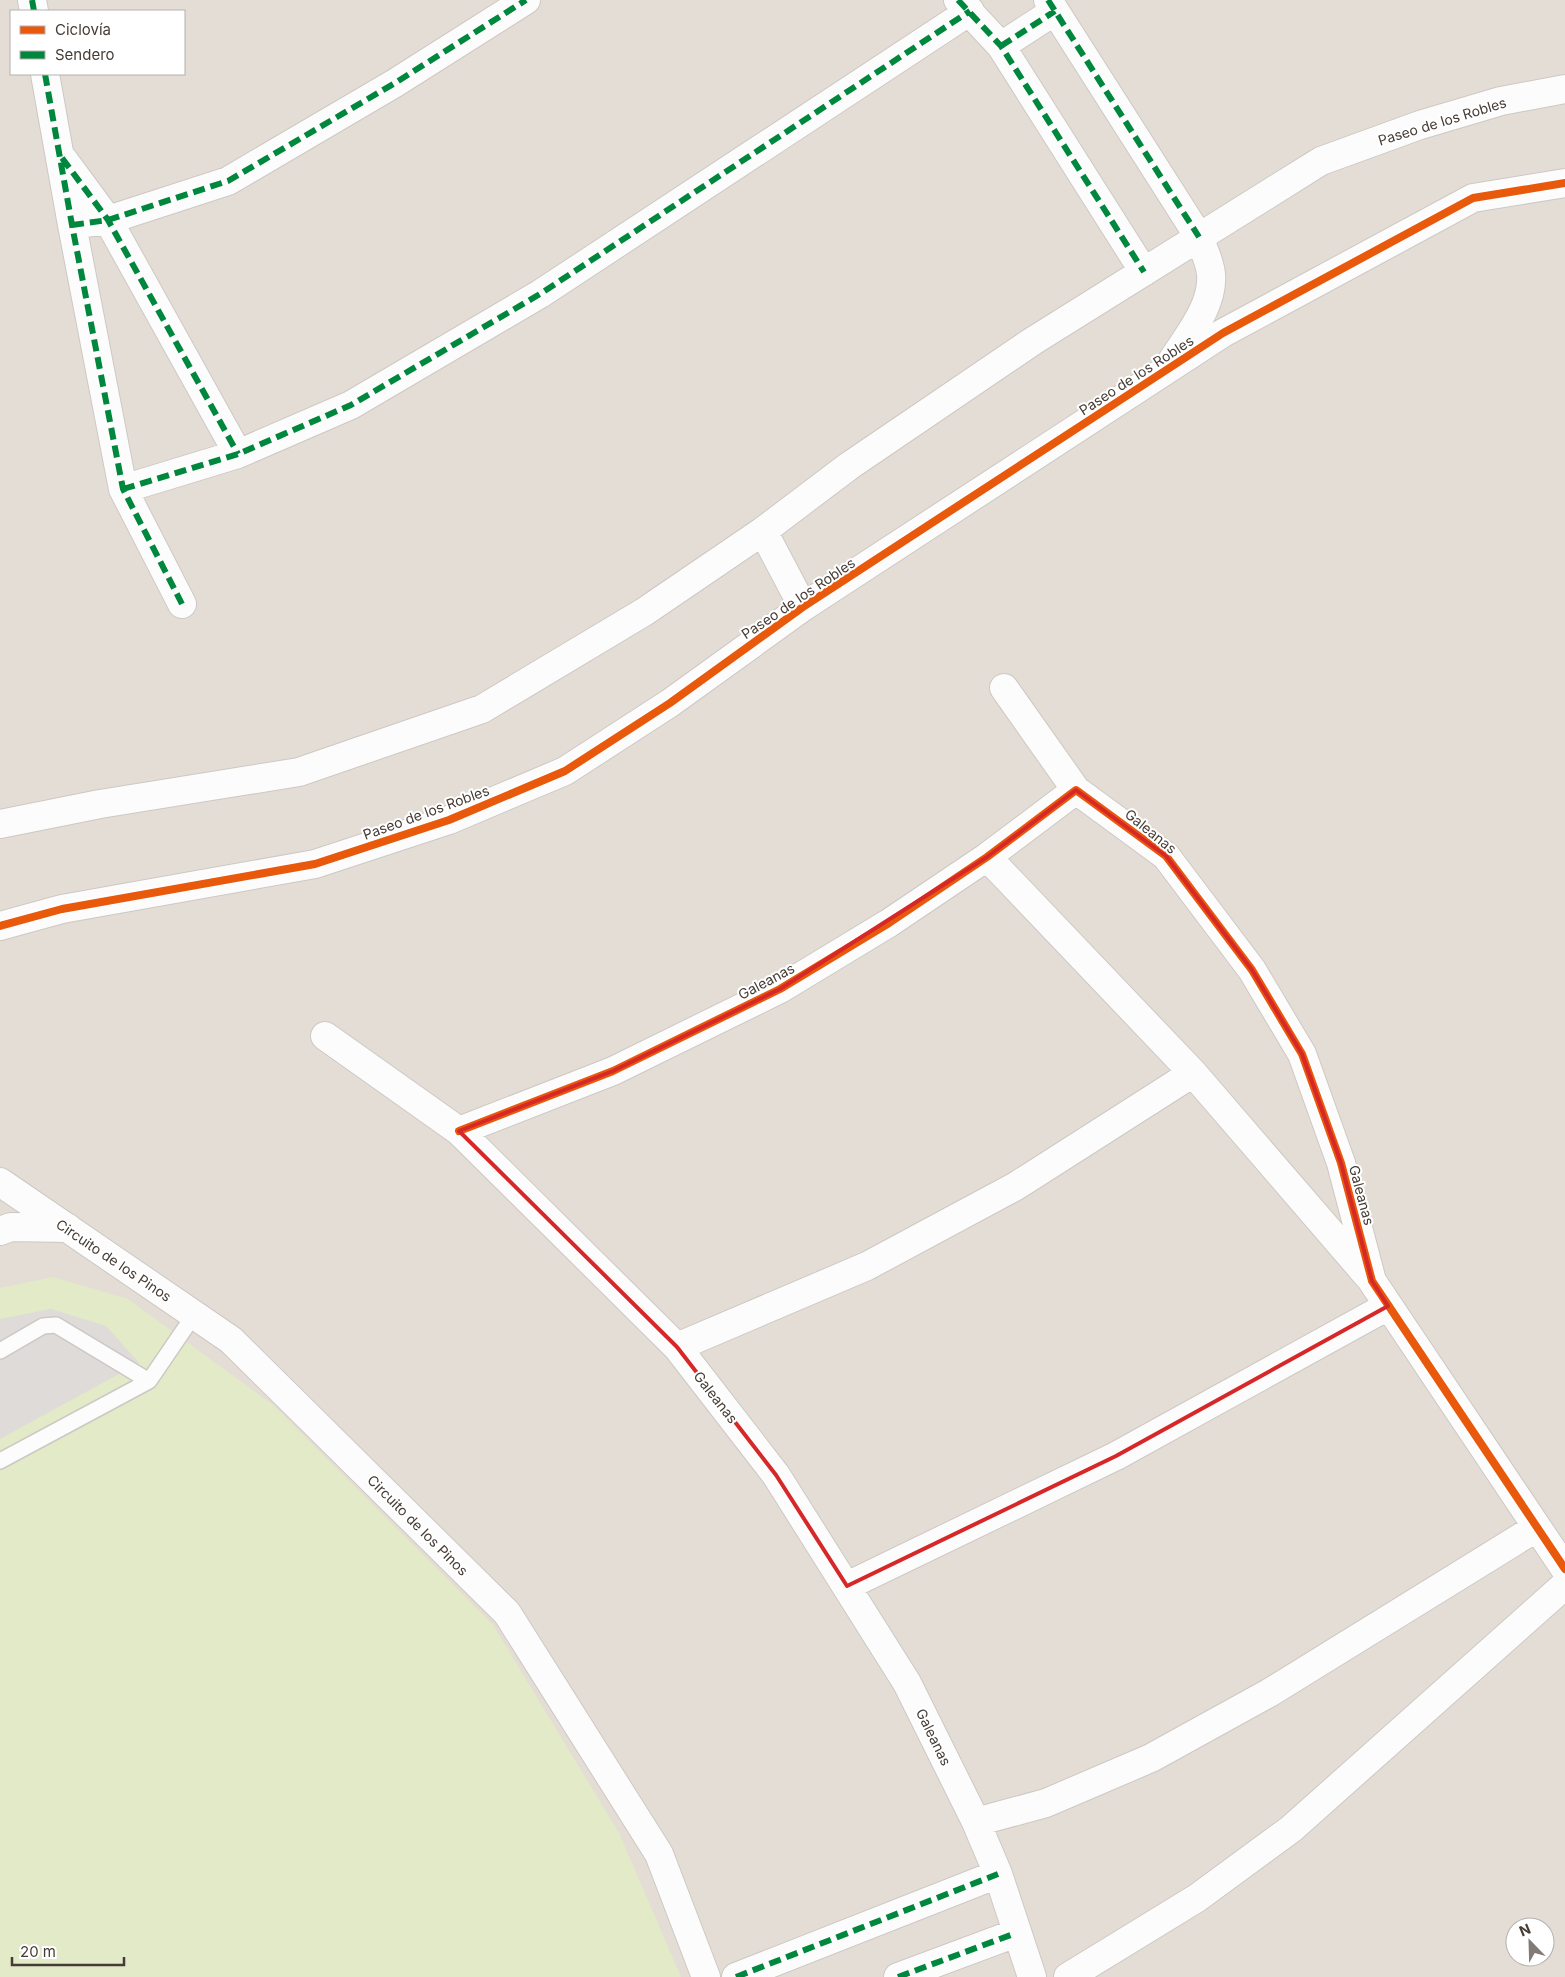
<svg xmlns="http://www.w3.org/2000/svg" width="1565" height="1977" font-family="Inter,sans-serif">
  <rect width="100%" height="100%" fill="#f0ece8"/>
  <path fill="#e4ddd5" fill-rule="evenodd" d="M 0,0 L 1565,0 L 1565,1977 L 0,1977 ZM 11,11 L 184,11 L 184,74 L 11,74 ZM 1515,1927 L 1545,1927 L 1545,1957 L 1515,1957 Z"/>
  <path fill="#e2eac8" d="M 53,1277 L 128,1299 L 273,1405 L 493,1625 L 619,1833 L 681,1977 L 0,1977 L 0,1288 Z"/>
  <path fill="#dfdbd8" d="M 51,1309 L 106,1326 L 139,1363 L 0,1439 L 0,1319 Z"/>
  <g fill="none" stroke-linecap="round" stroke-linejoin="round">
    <g stroke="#cdc8c4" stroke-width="18">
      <path id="service" d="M 0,1351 L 43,1326 L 56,1325 L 149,1381
        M 0,1461 L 149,1381 L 194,1315"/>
    </g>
    <g stroke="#cdc8c4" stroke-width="30">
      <path id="minor" d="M 32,0 L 34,11
        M 958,0 L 1001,46 L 1144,272
        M 1048,0 L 1199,237 C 1203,248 1210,262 1211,274 C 1214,306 1186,338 1170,364
        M 1001,46 L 1055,11
        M 45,74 L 72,225 L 123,489 L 182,604
        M 63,159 L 108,220 L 238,454
        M 72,225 L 108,220 L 228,181 L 395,83 L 526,0
        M 123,489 L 238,454 L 351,405 L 540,294 L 970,11
        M 763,531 L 803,607
        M 1004,688 L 1076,790
        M 0,824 L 100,804 L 299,772 L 482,709 L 644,612 L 763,531 L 849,466 L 1033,341 L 1321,161 L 1420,125 L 1501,101 L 1565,89
        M 987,857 L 1193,1073 L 1368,1276
        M 0,926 L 62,909 L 315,864 L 449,820 L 565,771 L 670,703 L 803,607 L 1223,333 L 1473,198 L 1565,183
        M 325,1036 L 459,1131 L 677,1347 L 776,1475 L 907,1683 L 976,1822 L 998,1874 L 1032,1977
        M 459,1131 L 613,1071 L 780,989 L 889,923 L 987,857 L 1076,790 L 1166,856 L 1252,970 L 1302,1054 L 1341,1163 L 1372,1281 L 1565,1569
        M 0,1182 L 231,1340 L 507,1613 L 659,1854 L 706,1977
        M 0,1231 L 11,1227 L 68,1228
        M 677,1347 L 867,1266 L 1016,1186 L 1193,1073
        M 847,1586 L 1116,1456 L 1388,1306
        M 976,1822 L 1046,1803 L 1151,1758 L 1269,1693 L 1536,1528
        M 736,1977 L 998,1874
        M 898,1977 L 1016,1933
        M 1068,1977 L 1197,1898 L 1291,1829 L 1565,1585"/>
    </g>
    <use href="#service" stroke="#fdfcfc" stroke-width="15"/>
    <use href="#minor" stroke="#fdfcfc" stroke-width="28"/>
    <path stroke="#00873e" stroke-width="6" stroke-dasharray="12 6" stroke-linecap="butt" d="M 32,0 L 34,11
      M 958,0 L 1001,46 L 1144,272
      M 1048,0 L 1199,237
      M 1001,46 L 1055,11
      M 45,74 L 72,225 L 123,489 L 182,604
      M 62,158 L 108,220 L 238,454
      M 72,225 L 108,220 L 228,181 L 395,83 L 526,0
      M 123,489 L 238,454 L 351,405 L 540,294 L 970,11
      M 736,1977 L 998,1874
      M 898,1977 L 1016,1933"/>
    <g stroke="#fff" stroke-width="11">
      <path id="cycleway" d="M 0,926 L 62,909 L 315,864 L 449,820 L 565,771 L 670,703 L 803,607 L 1223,333 L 1473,198 L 1565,183
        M 459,1131 L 613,1071 L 780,989 L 889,923 L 987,857 L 1076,790 L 1166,856 L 1252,970 L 1302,1054 L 1341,1163 L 1372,1281 L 1565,1569"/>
    </g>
    <use href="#cycleway" stroke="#e8590c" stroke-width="8"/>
  </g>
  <path fill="none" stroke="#d62828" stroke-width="4" stroke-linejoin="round" d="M 1076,790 L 1166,856 L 1252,970 L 1302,1054 L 1341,1163 L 1372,1281 L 1388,1306 L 1116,1456 L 847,1586 L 776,1475 L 677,1347 L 459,1131 L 613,1071 L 780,989 L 987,857 Z"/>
  <g text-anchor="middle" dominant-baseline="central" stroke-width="4" stroke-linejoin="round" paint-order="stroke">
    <g font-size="14" fill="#463c35" stroke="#fff">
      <text transform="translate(1442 121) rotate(-17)">Paseo de los Robles</text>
      <text transform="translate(1136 375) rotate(-33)">Paseo de los Robles</text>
      <text transform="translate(798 598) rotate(-34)">Paseo de los Robles</text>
      <text transform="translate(426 812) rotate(-20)">Paseo de los Robles</text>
      <text transform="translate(1151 831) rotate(39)">Galeanas</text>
      <text transform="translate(766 981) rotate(-28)">Galeanas</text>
      <text transform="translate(1362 1195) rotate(75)">Galeanas</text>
      <text transform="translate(114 1260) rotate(34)">Circuito de los Pinos</text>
      <text transform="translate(716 1397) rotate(52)">Galeanas</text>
      <text transform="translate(418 1525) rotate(45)">Circuito de los Pinos</text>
      <text transform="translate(934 1737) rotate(64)">Galeanas</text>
    </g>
  </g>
  <rect x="10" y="10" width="175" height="65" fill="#ffffff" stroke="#b5b1ae"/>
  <rect x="20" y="26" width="25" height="8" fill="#e8590c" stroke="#b5b1ae"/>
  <text x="55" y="35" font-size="15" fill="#463c35">Ciclovía</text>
  <rect x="20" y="51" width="25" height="8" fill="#00873e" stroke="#b5b1ae"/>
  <text x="55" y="60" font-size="15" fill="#463c35">Sendero</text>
  <g transform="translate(1530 1942) rotate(337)"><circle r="24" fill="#ffffff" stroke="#b5b1ae"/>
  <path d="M0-4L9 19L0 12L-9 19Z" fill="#827a74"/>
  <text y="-8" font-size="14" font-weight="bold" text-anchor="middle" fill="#463c35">N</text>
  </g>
  <path d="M12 1957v8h112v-8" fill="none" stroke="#463c35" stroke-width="2.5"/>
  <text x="20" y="1957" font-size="15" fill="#463c35" stroke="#ffffff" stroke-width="4" paint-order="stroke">20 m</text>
</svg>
